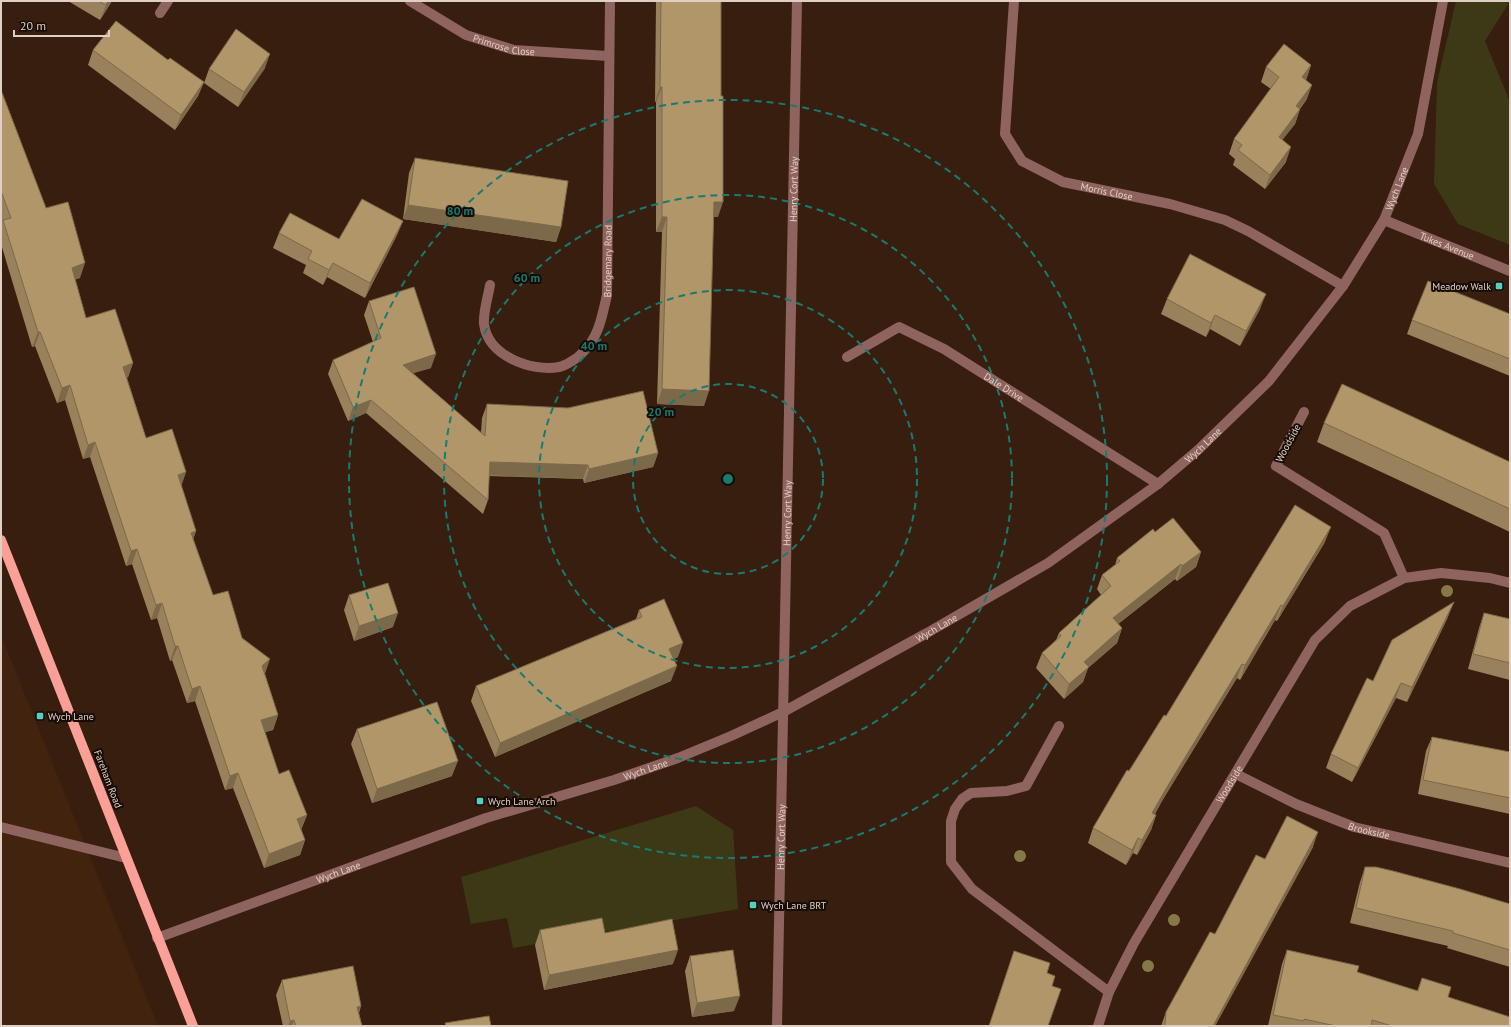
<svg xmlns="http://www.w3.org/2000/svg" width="1511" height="1027" font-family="'PT Sans',sans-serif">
  <rect width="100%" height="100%" fill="#371e0e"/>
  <path fill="#42230e" d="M 1,635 L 158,1026 L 1,1026 Z"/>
  <path fill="#3c3a16" d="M 1456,1 L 1510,1 L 1485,41 L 1510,102 L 1510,245 L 1458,224 L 1434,184 L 1437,83 Z
    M 696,806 L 733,830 L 738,909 L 513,948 L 507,918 L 471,924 L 461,877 Z"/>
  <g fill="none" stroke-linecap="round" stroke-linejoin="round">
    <g stroke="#8f635e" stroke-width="10">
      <path id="s1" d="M 410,1 L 466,35 L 514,50 L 608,56"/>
      <path id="s2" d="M 1014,1 L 1005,134 L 1022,161 L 1063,182 L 1170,204 L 1225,220 L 1248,231 L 1343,286"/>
      <path d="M 160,13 L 168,1"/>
      <path id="s3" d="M 1384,220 L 1510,271"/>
      <path id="s4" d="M 490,285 C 488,297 483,312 484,324 C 488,356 531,372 559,367 C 565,366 578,358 582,353 C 599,338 602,316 607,295 L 610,1"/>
      <path id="s5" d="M 847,357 L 899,327 L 944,349 L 1158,484"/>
      <path d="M 1304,412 L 1276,466 L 1384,533 L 1404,578"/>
      <path d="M 1059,726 L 1026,786 L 1007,791 L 971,793 L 962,799 L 955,809 L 951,821 L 951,862 L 972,889 L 1109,992"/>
      <path id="s6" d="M 1236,774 L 1296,804 L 1354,827 L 1510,863"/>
      <path d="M 1,827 L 126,858"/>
      <path id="s7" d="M 157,938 L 486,818 L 614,780 L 678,758 L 731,736 L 783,712 L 927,633 L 1048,563 L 1158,484 L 1198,450 L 1269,381 L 1343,286 L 1384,220 L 1418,134 L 1443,1"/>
      <path id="s8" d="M 777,1026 L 797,1"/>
      <path id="s9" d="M 1098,1026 L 1109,992 L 1134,943 L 1315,640 L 1350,606 L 1404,578 L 1441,573 L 1490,578 L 1510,583"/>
    </g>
    <path stroke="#faa096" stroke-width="10" d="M 1,540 L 193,1026"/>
  </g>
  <g fill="#867948">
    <circle cx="1447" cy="591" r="6"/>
    <circle cx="1020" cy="856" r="6"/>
    <circle cx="1174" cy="920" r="6"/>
    <circle cx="1148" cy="966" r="6"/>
  </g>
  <path fill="#98815b" d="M 68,1 L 112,1 L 100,20 Z
    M 656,1 L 721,1 L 718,217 L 714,217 L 704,406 L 657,404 L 662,232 L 656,232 L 656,102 L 655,102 Z
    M 93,50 L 168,60 L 204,82 L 198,96 L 175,130 L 88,65 Z
    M 1311,65 L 1306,80 L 1307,99 L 1300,109 L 1295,124 L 1282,140 L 1286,162 L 1265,189 L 1233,165 L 1235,159 L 1229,154 L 1234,139 L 1271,89 L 1261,82 L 1266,67 Z
    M 265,68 L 238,107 L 204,83 L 209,69 Z
    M 1,90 L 46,208 L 80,278 L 75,279 L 86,318 L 133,363 L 128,377 L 127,378 L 146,438 L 186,472 L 181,485 L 196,531 L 193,539 L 213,595 L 242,638 L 265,674 L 278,715 L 273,730 L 265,732 L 279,774 L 307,815 L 301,830 L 305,840 L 300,855 L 264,868 L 233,788 L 225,790 L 195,701 L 187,703 L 172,660 L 170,661 L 157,618 L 151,620 L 132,564 L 126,566 L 90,457 L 83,459 L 65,400 L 57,403 L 35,346 L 32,347 L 1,244 L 1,227 L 2,223 L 1,219 Z
    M 415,158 L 561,227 L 556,242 L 403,219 L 409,173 Z
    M 403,221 L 397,235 L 365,298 L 327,277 L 323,285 L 303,273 L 306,265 L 273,248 L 279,233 L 339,239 Z
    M 1167,299 L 1260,309 L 1240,346 L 1210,329 L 1206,337 L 1161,314 Z
    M 369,301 L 431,368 L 413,373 L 481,433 L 482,418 L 487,404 L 658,453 L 653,467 L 584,483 L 583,479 L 489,476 L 488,500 L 483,514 L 366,413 L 348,421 L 328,374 L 333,360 L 373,342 L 364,315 Z
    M 1510,314 L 1510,376 L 1407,334 L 1412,320 Z
    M 1324,423 L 1510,462 L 1510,532 L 1317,442 Z
    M 1155,532 L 1201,552 L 1196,567 L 1177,581 L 1175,579 L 1118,624 L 1122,628 L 1117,643 L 1088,668 L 1083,682 L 1064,699 L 1036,668 L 1042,653 L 1056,640 L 1059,633 L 1101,595 L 1097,589 L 1102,575 L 1115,565 L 1117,558 Z
    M 1325,542 L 1277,621 L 1275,620 L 1240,680 L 1237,678 L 1162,801 L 1155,814 L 1156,815 L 1151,830 L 1137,855 L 1133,853 L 1126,865 L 1088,843 L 1093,828 L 1129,771 L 1166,716 Z
    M 349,595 L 393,627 L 354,641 L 344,610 Z
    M 639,610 L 678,657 L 674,659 L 671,681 L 495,757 L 471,701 L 476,686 L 636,619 Z
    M 1484,613 L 1510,619 L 1510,680 L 1468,669 L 1479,628 Z
    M 1448,617 L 1407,702 L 1396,698 L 1352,782 L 1326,768 L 1331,754 L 1373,681 Z
    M 357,729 L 452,776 L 372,803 L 351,744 Z
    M 1432,737 L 1510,752 L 1510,814 L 1418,794 L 1426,751 Z
    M 1313,847 L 1215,1026 L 1161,1026 L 1166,1012 L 1215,934 L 1265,859 Z
    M 1365,867 L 1510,904 L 1510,967 L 1447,948 L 1448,946 L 1350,923 L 1360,882 Z
    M 540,930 L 605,933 L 673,964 L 544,990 L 535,945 Z
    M 1287,950 L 1417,991 L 1422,978 L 1448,997 L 1510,1026 L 1268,1026 L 1282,964 Z
    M 1014,951 L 1047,973 L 1052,986 L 1048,1026 L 989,1026 Z
    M 690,956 L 734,1011 L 692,1017 L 685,971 Z
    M 282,980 L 361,1006 L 359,1013 L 362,1026 L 283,1026 L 276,995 Z"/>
  <path fill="#7c694a" d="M 108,1 L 112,1 L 100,20 L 106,5 Z
    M 270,54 L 265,68 L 238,107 L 244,92 Z
    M 1311,65 L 1306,80 L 1302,77 Z
    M 204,82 L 198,96 L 175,130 L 181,115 Z
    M 1312,85 L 1307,99 L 1290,121 L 1296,106 Z
    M 660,87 L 662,87 L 656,102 L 655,102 Z
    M 1300,109 L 1295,124 L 1273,152 L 1279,137 Z
    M 1291,147 L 1286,162 L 1265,189 L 1270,175 Z
    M 714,202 L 723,202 L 718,217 L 709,217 Z
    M 408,205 L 561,227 L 556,242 L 403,219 Z
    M 662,217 L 667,217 L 662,232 L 656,232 Z
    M 403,221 L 397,235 L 365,298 L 370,283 Z
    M 85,263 L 80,278 L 67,282 L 72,268 Z
    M 333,263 L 327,277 L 323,285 L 329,270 Z
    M 1266,294 L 1260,309 L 1240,346 L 1246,331 Z
    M 1215,315 L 1210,329 L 1206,337 L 1211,323 Z
    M 38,332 L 40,332 L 35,346 L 32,347 Z
    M 436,354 L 431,368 L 397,378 L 403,365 Z
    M 133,363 L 128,377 L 118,381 L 123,367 Z
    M 70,385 L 65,400 L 57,403 L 62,388 Z
    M 662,389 L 709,391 L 704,406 L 657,404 Z
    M 371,400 L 366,413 L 348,421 L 353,407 Z
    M 95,442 L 90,457 L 83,459 L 88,445 Z
    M 658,453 L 653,467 L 584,483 L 589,469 Z
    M 490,462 L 588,465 L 583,479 L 485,475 Z
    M 186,472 L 181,487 L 178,475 Z
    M 1331,527 L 1325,542 L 1277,621 L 1283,606 Z
    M 196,531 L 191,546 L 191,533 Z
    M 137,549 L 132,564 L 126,566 L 131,551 Z
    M 1201,552 L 1196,567 L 1177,581 L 1182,566 Z
    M 1181,564 L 1175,579 L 1107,633 L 1113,618 Z
    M 1454,602 L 1448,617 L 1407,702 L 1412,687 Z
    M 162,603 L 157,618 L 151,620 L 156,605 Z
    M 1281,605 L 1275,620 L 1240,680 L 1245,665 Z
    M 398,613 L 393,627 L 354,641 L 359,626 Z
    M 1122,628 L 1117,643 L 1088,668 L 1083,682 L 1064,699 L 1069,684 L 1084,662 Z
    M 683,643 L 678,657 L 664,663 L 669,649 Z
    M 175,646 L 178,646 L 172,660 L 170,661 Z
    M 270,659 L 265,674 L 257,680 L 262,666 Z
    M 1242,664 L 1237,678 L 1162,801 L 1147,828 L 1152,813 L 1167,787 Z
    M 677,666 L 671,681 L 495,757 L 500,743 Z
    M 1401,683 L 1396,698 L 1352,782 L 1358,768 Z
    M 200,686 L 195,701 L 187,703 L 192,689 Z
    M 278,715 L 273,730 L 256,735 L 261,720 Z
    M 458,761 L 452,776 L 372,803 L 377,789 Z
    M 238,773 L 233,788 L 225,790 L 230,776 Z
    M 307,815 L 301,829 L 292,833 L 297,819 Z
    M 1156,815 L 1151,830 L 1137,855 L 1142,840 Z
    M 1318,832 L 1313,847 L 1215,1026 L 1213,1026 Z
    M 1138,838 L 1133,853 L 1126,865 L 1132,850 Z
    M 305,840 L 300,855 L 264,868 L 269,854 Z
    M 678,950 L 673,964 L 544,990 L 549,975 Z
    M 740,996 L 734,1011 L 692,1017 L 697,1003 Z
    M 361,1006 L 356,1021 L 357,1007 Z
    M 294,1020 L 292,1026 L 288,1026 L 290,1021 Z"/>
  <path fill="#b1966a" stroke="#7c694a" d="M 98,1 L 108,1 L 106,5 Z
    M 661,1 L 721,1 L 721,96 L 723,96 L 723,202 L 714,202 L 709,391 L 662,389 L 667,217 L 662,217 L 662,87 L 660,87 Z
    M 116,21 L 168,60 L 170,58 L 204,82 L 181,115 L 93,50 Z
    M 236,29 L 270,54 L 244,92 L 209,69 Z
    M 1284,44 L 1311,65 L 1302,77 L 1312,85 L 1296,106 L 1300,109 L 1279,137 L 1291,147 L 1270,175 L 1238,150 L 1242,145 L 1234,139 L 1279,77 L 1266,67 Z
    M 1,90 L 46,208 L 68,202 L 85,263 L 72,268 L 86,318 L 115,309 L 133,363 L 123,367 L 146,438 L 172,429 L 186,472 L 178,475 L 196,531 L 191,533 L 213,595 L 228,591 L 242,638 L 270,659 L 262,666 L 278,715 L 261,720 L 279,774 L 289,770 L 307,815 L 297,819 L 305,840 L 269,854 L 238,773 L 230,776 L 200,686 L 192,689 L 178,646 L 175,646 L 162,603 L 156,605 L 137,549 L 131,551 L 95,442 L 88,445 L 70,385 L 62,388 L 40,332 L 38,332 L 3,220 L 11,218 L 1,191 Z
    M 415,158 L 568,181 L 561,227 L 408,205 Z
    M 362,199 L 403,221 L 370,283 L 333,263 L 329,270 L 308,259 L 312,251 L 279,233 L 290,213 L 339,239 Z
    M 1190,254 L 1266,294 L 1246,331 L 1215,315 L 1211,323 L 1167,299 Z
    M 1428,281 L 1510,314 L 1510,359 L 1412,320 Z
    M 414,287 L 436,354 L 403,365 L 485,436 L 487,404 L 568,408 L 643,391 L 658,453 L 589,469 L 588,465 L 490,462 L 488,500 L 371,400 L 353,407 L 333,360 L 381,338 L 369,301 Z
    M 1342,384 L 1510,462 L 1510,509 L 1324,423 Z
    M 1295,505 L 1331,527 L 1283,606 L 1281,605 L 1245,665 L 1242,664 L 1167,787 L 1152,813 L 1156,815 L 1142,840 L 1138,838 L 1132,850 L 1093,828 L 1127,770 L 1129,771 L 1164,715 L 1166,716 Z
    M 1173,518 L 1201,552 L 1182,566 L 1181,564 L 1113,618 L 1122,628 L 1084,662 L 1089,667 L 1069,684 L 1042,653 L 1061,636 L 1059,633 L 1111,586 L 1102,575 L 1120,561 L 1117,558 L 1153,529 L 1155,532 Z
    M 388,583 L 398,613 L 359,626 L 349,595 Z
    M 664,599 L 683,643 L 669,649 L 677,666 L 500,743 L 476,686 L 642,617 L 639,610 Z
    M 1454,602 L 1412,687 L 1401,683 L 1358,768 L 1331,754 L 1367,678 L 1373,681 L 1392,640 Z
    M 1484,613 L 1510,619 L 1510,663 L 1473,654 Z
    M 437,702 L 458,761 L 377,789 L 357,729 Z
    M 1432,737 L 1510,752 L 1510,798 L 1423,780 Z
    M 1287,816 L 1318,832 L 1213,1026 L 1165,1026 L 1166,1012 L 1210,932 L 1215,934 L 1256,855 L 1265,859 Z
    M 1365,867 L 1376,867 L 1393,871 L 1460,889 L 1510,904 L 1510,950 L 1453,933 L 1453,931 L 1356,908 Z
    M 602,918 L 605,933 L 672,919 L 678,950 L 549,975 L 540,930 Z
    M 733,950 L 740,996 L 697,1003 L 690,956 Z
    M 1287,950 L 1359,966 L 1357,972 L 1418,991 L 1422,978 L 1451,987 L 1448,997 L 1510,1017 L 1510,1026 L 1392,1026 L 1372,1020 L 1371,1026 L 1336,1026 L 1304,1019 L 1304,1021 L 1273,1015 Z
    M 1014,951 L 1050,963 L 1047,973 L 1055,976 L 1052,986 L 1061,989 L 1048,1026 L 989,1026 Z
    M 353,966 L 361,1006 L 357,1007 L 362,1026 L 296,1026 L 294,1020 L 290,1021 L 282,980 Z
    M 489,1016 L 491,1026 L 446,1026 L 445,1023 Z"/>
  <g fill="none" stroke="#197a72" stroke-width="2" stroke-dasharray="7 5">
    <circle cx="728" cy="479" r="95"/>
    <circle cx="728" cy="479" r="189"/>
    <circle cx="728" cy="479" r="284"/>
    <circle cx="728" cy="479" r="379"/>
  </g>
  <g fill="#58cec1" stroke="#160b05" stroke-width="1.5">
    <rect x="1495" y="282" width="8" height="8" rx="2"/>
    <rect x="36" y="712" width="8" height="8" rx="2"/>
    <rect x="476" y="797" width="8" height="8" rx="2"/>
    <rect x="749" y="901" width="8" height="8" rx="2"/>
  </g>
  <g text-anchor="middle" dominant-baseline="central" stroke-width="4" stroke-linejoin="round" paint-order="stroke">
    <g font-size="10" fill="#e0cfc5" stroke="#160b05">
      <text stroke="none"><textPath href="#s1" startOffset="105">Primrose Close</textPath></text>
      <text stroke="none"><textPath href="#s7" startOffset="1489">Wych Lane</textPath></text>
      <text stroke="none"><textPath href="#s8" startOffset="837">Henry Cort Way</textPath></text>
      <text stroke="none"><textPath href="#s2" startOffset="256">Morris Close</textPath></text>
      <text stroke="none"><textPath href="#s3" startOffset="68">Tukes Avenue</textPath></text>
      <text stroke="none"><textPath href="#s4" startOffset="260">Bridgemary Road</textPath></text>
      <text stroke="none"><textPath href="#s5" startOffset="181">Dale Drive</textPath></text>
      <text transform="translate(1288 443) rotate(-62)">Woodside</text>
      <text stroke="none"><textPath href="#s7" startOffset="1165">Wych Lane</textPath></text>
      <text stroke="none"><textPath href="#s8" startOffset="513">Henry Cort Way</textPath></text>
      <text stroke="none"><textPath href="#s7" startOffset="841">Wych Lane</textPath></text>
      <text stroke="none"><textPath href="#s7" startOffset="517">Wych Lane</textPath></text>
      <text transform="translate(108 779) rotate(69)">Fareham Road</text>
      <text stroke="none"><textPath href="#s9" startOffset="276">Woodside</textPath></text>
      <text stroke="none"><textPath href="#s6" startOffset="145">Brookside</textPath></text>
      <text stroke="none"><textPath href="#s8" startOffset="189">Henry Cort Way</textPath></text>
      <text stroke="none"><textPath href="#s7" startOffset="193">Wych Lane</textPath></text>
    </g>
    <g font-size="10" fill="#e0cfc5" stroke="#160b05" text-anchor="start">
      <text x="1491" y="286" text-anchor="end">Meadow Walk</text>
      <text x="48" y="716">Wych Lane</text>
      <text x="488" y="801">Wych Lane Arch</text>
      <text x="761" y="905">Wych Lane BRT</text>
    </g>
  </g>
  <circle cx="728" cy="479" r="6" fill="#197a72" stroke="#160b05" stroke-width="2"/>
  <g font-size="12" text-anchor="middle" font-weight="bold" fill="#197a72" stroke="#160b05" stroke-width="4" stroke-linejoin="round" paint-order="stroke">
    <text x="460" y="215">80 m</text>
    <text x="527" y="282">60 m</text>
    <text x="594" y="350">40 m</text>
    <text x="661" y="416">20 m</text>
  </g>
  <rect width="1511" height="1027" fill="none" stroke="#e0cfc5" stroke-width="4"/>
  <path d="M14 30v6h95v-6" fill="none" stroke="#e0cfc5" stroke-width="2"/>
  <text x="20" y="30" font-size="12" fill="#e0cfc5" stroke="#160b05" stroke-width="3" paint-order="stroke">20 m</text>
</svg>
